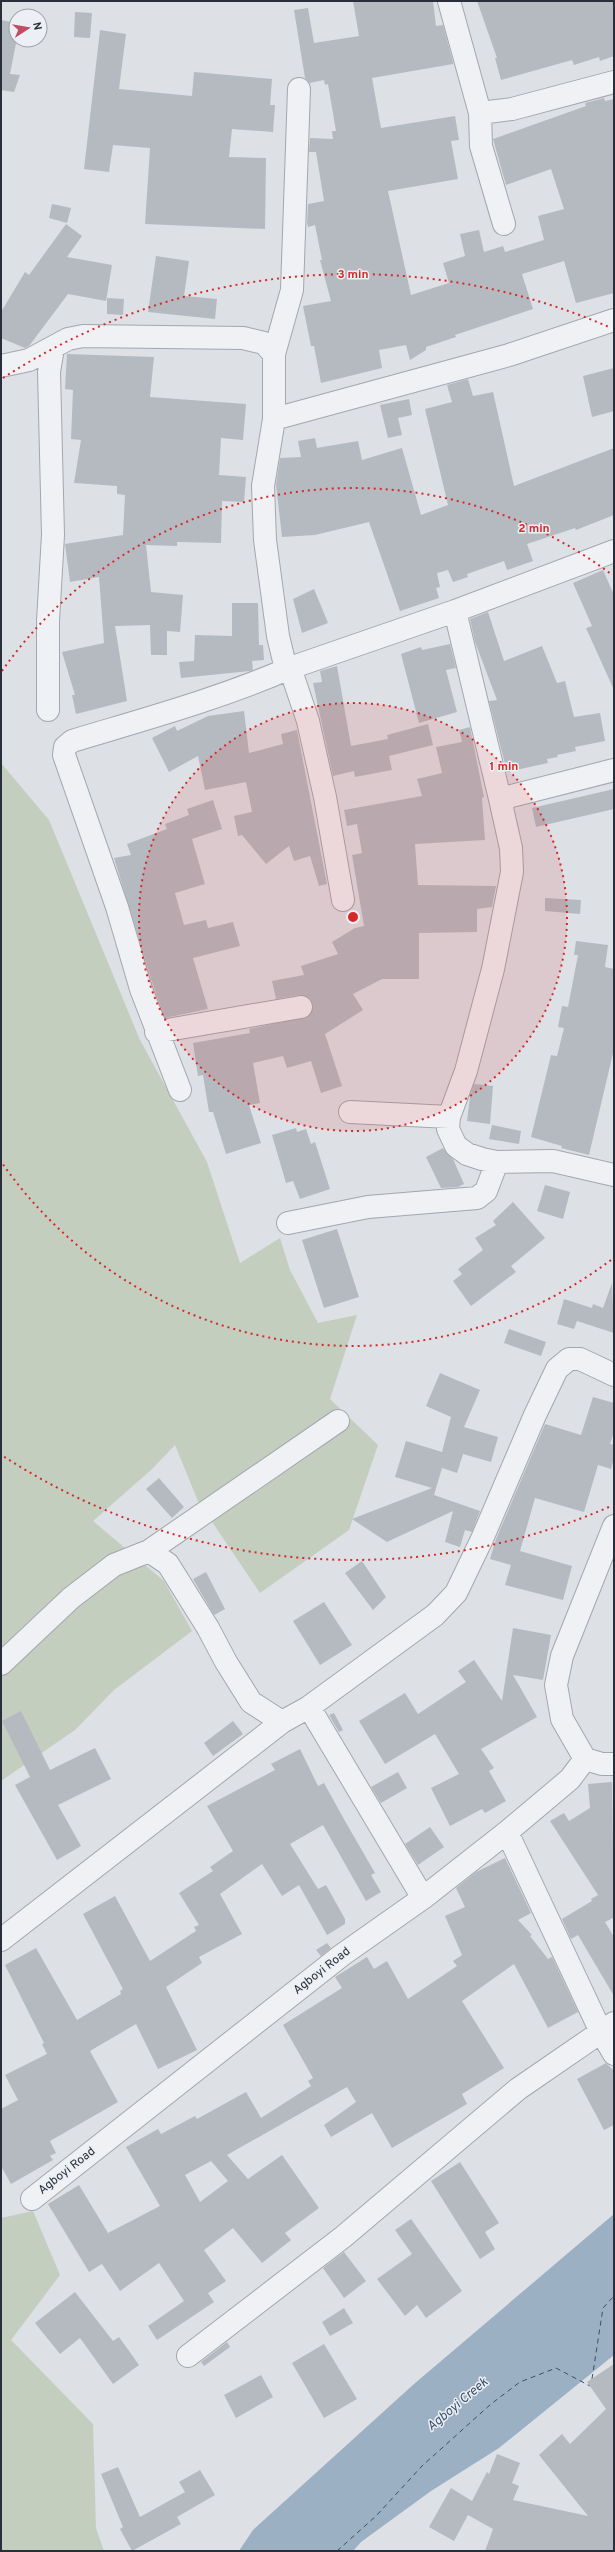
<svg xmlns="http://www.w3.org/2000/svg" width="615" height="2552" font-family="Overpass,sans-serif">
  <rect width="100%" height="100%" fill="#dde0e5"/>
  <path fill="#c3cebf" d="M 1,763 L 49,820 L 140,1040 L 207,1162 L 240,1263 L 280,1238 L 290,1270 L 318,1323 L 357,1315 L 330,1399 L 378,1445 L 349,1530 L 260,1593 L 198,1501 L 175,1445 L 151,1470 L 93,1521 L 164,1581 L 192,1631 L 114,1690 L 75,1730 L 1,1781 Z
    M 33,2211 L 60,2275 L 11,2340 L 93,2424 L 96,2528 L 104,2551 L 1,2551 L 1,2218 Z"/>
  <path fill="#9bb0c2" d="M 614,2214 L 614,2355 L 499,2448 L 431,2491 L 361,2542 L 353,2551 L 239,2551 L 253,2530 L 414,2384 Z"/>
  <g fill="none" stroke-linecap="round" stroke-linejoin="round">
    <path stroke="#375069" stroke-width="1" stroke-dasharray="5 4" stroke-linecap="butt" d="M 592,2379 L 603,2308 L 614,2296
      M 337,2551 L 376,2516 L 422,2466 L 491,2404 L 520,2382 L 556,2368 L 590,2386"/>
  </g>
  <path fill="#b5bac1" fill-rule="evenodd" d="M 353,1 L 433,1 L 436,26 L 443,25 L 453,62 L 453,64 L 372,78 L 381,128 L 455,116 L 459,140 L 451,141 L 458,179 L 388,191 L 411,295 L 449,283 L 443,263 L 465,256 L 460,234 L 479,230 L 484,252 L 503,246 L 505,252 L 544,240 L 538,216 L 564,209 L 551,169 L 506,185 L 493,139 L 586,106 L 585,103 L 604,98 L 605,101 L 614,99 L 614,293 L 576,303 L 564,261 L 522,274 L 533,309 L 455,335 L 456,337 L 426,347 L 426,350 L 410,360 L 406,345 L 379,350 L 382,368 L 321,383 L 314,346 L 311,346 L 303,306 L 331,301 L 320,260 L 322,260 L 315,225 L 308,227 L 307,223 L 308,204 L 324,201 L 316,152 L 309,152 L 310,138 L 333,139 L 332,131 L 336,131 L 328,84 L 325,85 L 324,80 L 310,83 L 305,78 L 294,10 L 308,8 L 314,43 L 359,36 Z
    M 477,1 L 614,1 L 614,56 L 600,61 L 599,57 L 574,65 L 572,60 L 501,80 L 495,58 L 497,58 Z
    M 75,12 L 92,13 L 90,38 L 74,37 Z
    M 1,20 L 16,23 L 16,43 L 10,74 L 20,75 L 14,92 L 1,90 Z
    M 100,30 L 126,34 L 119,89 L 192,96 L 194,72 L 272,79 L 270,105 L 275,105 L 273,132 L 232,129 L 229,157 L 266,158 L 265,229 L 145,224 L 150,148 L 113,145 L 109,172 L 84,169 Z
    M 52,204 L 71,208 L 67,223 L 49,218 Z
    M 66,224 L 82,236 L 67,257 L 112,265 L 106,301 L 68,294 L 29,346 L 25,348 L 1,338 L 1,312 L 25,272 L 29,275 Z
    M 156,256 L 189,261 L 184,296 L 217,299 L 215,319 L 148,312 Z
    M 107,298 L 124,299 L 123,315 L 107,314 Z
    M 67,354 L 154,357 L 150,397 L 246,404 L 243,440 L 221,438 L 219,475 L 246,477 L 244,502 L 222,501 L 221,543 L 177,542 L 177,546 L 146,545 L 151,592 L 183,595 L 180,632 L 167,631 L 167,655 L 151,655 L 150,625 L 115,626 L 127,701 L 76,714 L 72,695 L 75,695 L 62,652 L 104,643 L 99,577 L 70,582 L 65,544 L 123,535 L 125,495 L 117,494 L 117,486 L 74,483 L 81,440 L 71,439 L 73,390 L 65,389 Z
    M 614,368 L 614,411 L 592,417 L 583,376 Z
    M 468,379 L 473,396 L 493,392 L 514,486 L 614,448 L 614,515 L 576,530 L 575,528 L 527,544 L 533,561 L 507,570 L 504,561 L 467,574 L 468,577 L 453,582 L 448,570 L 437,573 L 440,587 L 436,588 L 439,598 L 400,611 L 369,522 L 315,535 L 282,537 L 276,485 L 280,458 L 301,457 L 298,441 L 315,438 L 317,448 L 358,441 L 362,460 L 402,448 L 421,515 L 448,505 L 425,409 L 452,402 L 447,385 Z
    M 409,399 L 412,415 L 398,418 L 402,435 L 388,438 L 380,405 Z
    M 603,570 L 614,595 L 614,690 L 586,628 L 592,626 L 573,583 Z
    M 314,589 L 328,623 L 302,633 L 293,599 Z
    M 232,603 L 258,603 L 259,645 L 263,645 L 264,660 L 252,661 L 253,670 L 250,671 L 181,678 L 179,662 L 194,661 L 195,635 L 232,636 Z
    M 488,612 L 504,661 L 542,646 L 557,683 L 565,681 L 574,717 L 600,713 L 605,741 L 575,747 L 576,751 L 557,755 L 558,757 L 547,759 L 548,763 L 507,772 L 489,701 L 497,700 L 475,642 L 470,619 Z
    M 450,644 L 456,668 L 446,670 L 457,712 L 419,723 L 401,654 L 421,647 L 422,650 Z
    M 337,666 L 351,746 L 388,739 L 387,735 L 428,724 L 433,745 L 389,756 L 392,770 L 355,777 L 354,771 L 333,776 L 313,683 L 322,682 L 320,671 Z
    M 244,711 L 249,753 L 283,744 L 281,734 L 297,730 L 327,884 L 319,886 L 310,856 L 294,861 L 289,846 L 266,864 L 242,835 L 238,836 L 234,816 L 252,812 L 246,782 L 205,790 L 198,756 L 169,772 L 152,738 L 175,726 L 177,731 L 208,716 Z
    M 470,727 L 484,797 L 482,798 L 485,840 L 415,844 L 418,885 L 496,886 L 492,907 L 477,909 L 477,932 L 419,933 L 419,979 L 382,979 L 353,994 L 363,1010 L 325,1034 L 342,1086 L 321,1093 L 311,1061 L 287,1068 L 283,1056 L 253,1063 L 260,1103 L 249,1105 L 261,1143 L 226,1154 L 213,1112 L 209,1112 L 203,1075 L 198,1076 L 193,1043 L 250,1033 L 249,1029 L 309,1016 L 313,1005 L 310,999 L 299,995 L 276,999 L 272,981 L 304,975 L 301,966 L 338,954 L 332,942 L 355,928 L 364,926 L 352,855 L 362,853 L 357,824 L 347,826 L 344,810 L 422,796 L 417,779 L 442,773 L 436,747 L 462,742 L 459,730 Z
    M 614,789 L 614,809 L 536,827 L 532,808 Z
    M 213,800 L 222,829 L 192,839 L 205,884 L 175,893 L 184,925 L 206,920 L 208,928 L 233,922 L 240,946 L 193,958 L 208,1009 L 165,1018 L 153,985 L 114,858 L 131,855 L 127,844 L 167,829 L 165,824 L 189,815 L 187,809 Z
    M 545,898 L 581,900 L 580,914 L 545,911 Z
    M 576,941 L 608,945 L 605,967 L 614,969 L 614,1049 L 589,1155 L 561,1148 L 562,1146 L 531,1137 L 551,1055 L 557,1056 L 564,1028 L 558,1027 L 562,1006 L 568,1007 L 578,955 L 574,955 Z
    M 474,1084 L 493,1086 L 490,1124 L 467,1121 L 470,1097 Z
    M 492,1125 L 521,1131 L 519,1144 L 489,1139 Z
    M 296,1128 L 297,1132 L 306,1129 L 311,1144 L 315,1142 L 330,1189 L 300,1199 L 293,1181 L 286,1183 L 272,1135 Z
    M 443,1148 L 453,1159 L 464,1184 L 458,1187 L 441,1188 L 426,1157 Z
    M 545,1185 L 570,1192 L 563,1219 L 537,1211 Z
    M 513,1202 L 545,1238 L 511,1266 L 516,1272 L 471,1306 L 453,1281 L 462,1274 L 458,1269 L 483,1250 L 475,1238 L 496,1225 L 493,1221 Z
    M 337,1229 L 359,1297 L 324,1308 L 302,1240 Z
    M 612,1283 L 614,1333 L 577,1321 L 574,1329 L 557,1324 L 564,1299 L 592,1308 L 593,1304 L 603,1308 Z
    M 509,1329 L 546,1342 L 541,1356 L 504,1343 Z
    M 440,1373 L 480,1390 L 464,1427 L 498,1437 L 491,1462 L 463,1454 L 457,1473 L 442,1468 L 434,1495 L 480,1511 L 472,1532 L 465,1530 L 460,1547 L 445,1542 L 453,1511 L 387,1542 L 352,1519 L 432,1488 L 395,1477 L 406,1441 L 442,1452 L 451,1417 L 426,1406 Z
    M 593,1397 L 614,1403 L 614,1432 L 610,1444 L 614,1445 L 614,1458 L 611,1469 L 598,1465 L 584,1512 L 535,1498 L 520,1551 L 572,1566 L 563,1600 L 505,1585 L 511,1565 L 490,1559 L 496,1539 L 545,1424 L 581,1435 Z
    M 159,1478 L 184,1507 L 172,1518 L 146,1489 Z
    M 362,1561 L 386,1597 L 373,1610 L 345,1573 Z
    M 206,1572 L 225,1609 L 214,1615 L 193,1579 Z
    M 324,1602 L 352,1645 L 320,1665 L 293,1621 Z
    M 513,1628 L 551,1635 L 543,1680 L 513,1675 L 537,1717 L 481,1749 L 494,1768 L 489,1771 L 506,1801 L 485,1813 L 482,1809 L 450,1826 L 431,1788 L 459,1774 L 435,1734 L 385,1764 L 359,1721 L 405,1693 L 418,1714 L 466,1682 L 458,1671 L 474,1660 L 502,1701 Z
    M 21,1711 L 50,1770 L 95,1748 L 111,1779 L 58,1805 L 81,1846 L 57,1860 L 15,1785 L 30,1777 L 2,1721 Z
    M 334,1713 L 343,1730 L 339,1732 L 329,1715 Z
    M 233,1721 L 243,1734 L 213,1756 L 204,1743 Z
    M 300,1749 L 318,1786 L 324,1783 L 345,1821 L 375,1873 L 371,1875 L 381,1892 L 366,1901 L 323,1825 L 290,1844 L 318,1889 L 326,1885 L 345,1919 L 345,1924 L 327,1935 L 299,1885 L 282,1896 L 262,1864 L 220,1894 L 242,1934 L 199,1957 L 202,1963 L 166,1987 L 197,2050 L 158,2069 L 136,2024 L 90,2051 L 118,2102 L 50,2141 L 56,2153 L 50,2156 L 53,2160 L 11,2184 L 1,2166 L 1,2109 L 18,2100 L 5,2075 L 47,2054 L 42,2044 L 44,2043 L 5,1965 L 36,1948 L 77,2020 L 121,1994 L 120,1991 L 123,1989 L 83,1914 L 115,1896 L 150,1961 L 196,1931 L 194,1927 L 199,1925 L 179,1893 L 213,1871 L 210,1867 L 233,1851 L 207,1806 L 275,1770 L 271,1764 Z
    M 398,1772 L 407,1788 L 381,1803 L 371,1787 Z
    M 612,1782 L 614,1920 L 613,1918 L 605,1922 L 614,1937 L 614,1996 L 578,1935 L 571,1939 L 562,1919 L 592,1901 L 591,1899 L 598,1895 L 550,1821 L 564,1813 L 569,1821 L 590,1808 L 588,1784 Z
    M 430,1827 L 444,1847 L 418,1865 L 405,1844 Z
    M 505,1858 L 531,1913 L 518,1920 L 532,1935 L 530,1936 L 548,1959 L 552,1957 L 578,2012 L 548,2028 L 514,1964 L 462,2001 L 504,2068 L 462,2094 L 467,2104 L 392,2148 L 372,2113 L 331,2137 L 324,2125 L 356,2102 L 347,2087 L 227,2155 L 248,2179 L 282,2155 L 319,2208 L 285,2233 L 291,2240 L 262,2263 L 233,2228 L 204,2250 L 226,2281 L 208,2293 L 214,2302 L 157,2340 L 148,2326 L 184,2301 L 159,2263 L 120,2291 L 102,2264 L 89,2272 L 48,2204 L 79,2185 L 108,2233 L 160,2206 L 126,2147 L 158,2129 L 161,2134 L 195,2116 L 197,2119 L 246,2092 L 261,2118 L 311,2086 L 308,2081 L 313,2078 L 283,2025 L 342,1988 L 335,1977 L 367,1957 L 374,1969 L 387,1961 L 408,1999 L 457,1966 L 453,1961 L 462,1955 L 445,1916 L 465,1907 L 456,1888 L 476,1872 ZM 211,2161 L 228,2181 L 200,2202 L 185,2175 Z
    M 327,1943 L 331,1948 L 321,1956 L 316,1950 Z
    M 606,2063 L 614,2071 L 614,2125 L 604,2130 L 577,2079 Z
    M 460,2162 L 499,2223 L 485,2232 L 495,2249 L 480,2259 L 431,2181 Z
    M 411,2219 L 462,2291 L 426,2318 L 417,2305 L 405,2316 L 377,2279 L 412,2254 L 395,2230 Z
    M 344,2252 L 366,2281 L 344,2298 L 323,2268 Z
    M 75,2292 L 113,2341 L 119,2337 L 139,2365 L 113,2384 L 80,2338 L 60,2354 L 35,2323 Z
    M 344,2308 L 353,2323 L 330,2336 L 322,2322 Z
    M 227,2342 L 230,2347 L 204,2366 L 201,2362 Z
    M 324,2344 L 357,2399 L 324,2418 L 292,2363 Z
    M 614,2364 L 614,2551 L 485,2551 L 493,2529 L 468,2515 L 454,2541 L 429,2527 L 451,2488 L 472,2501 L 487,2472 L 489,2474 L 497,2454 L 520,2463 L 512,2483 L 519,2486 L 513,2500 L 588,2516 L 539,2455 L 562,2434 L 570,2444 L 606,2409 L 587,2382 Z
    M 261,2375 L 273,2397 L 236,2418 L 224,2395 Z
    M 118,2467 L 140,2517 L 185,2492 L 179,2482 L 200,2470 L 215,2495 L 177,2517 L 181,2524 L 132,2551 L 120,2529 L 123,2527 L 101,2474 Z"/>
  <g fill="none" stroke-linecap="round" stroke-linejoin="round">
    <g stroke="#a3a7ae" stroke-width="24">
      <path id="minor" d="M 449,1 L 480,113 L 512,109 L 614,82
        M 480,113 L 481,146 L 504,224
        M 274,354 L 292,290 L 299,89
        M 1,366 L 29,360 L 68,339 L 83,336 L 243,338 L 264,343 L 274,354 L 274,419 L 263,486 L 265,540 L 278,636 L 284,661 L 290,668 L 308,721 L 325,797 L 343,900
        M 274,419 L 509,355 L 614,320
        M 455,611 L 500,799 L 511,848 L 512,872 L 493,969 L 466,1071 L 449,1117 L 448,1129 L 456,1146 L 467,1154 L 482,1159 L 497,1162 L 553,1161 L 614,1175
        M 48,710 L 48,621 L 53,535 L 49,372 L 53,348
        M 500,799 L 614,770
        M 156,1032 L 301,1007
        M 180,1090 L 141,989 L 117,907 L 64,755 L 65,747 L 72,741 C 145,719 219,699 290,668 L 455,611 L 614,551
        M 350,1112 L 449,1117
        M 288,1223 L 368,1207 L 477,1198 L 486,1191 L 497,1162
        M 149,1551 L 338,1421
        M 1,1664 L 71,1598 L 114,1565 L 149,1551 L 168,1564 L 208,1628 L 226,1662 L 251,1702 L 282,1722
        M 309,1707 L 423,1898
        M 585,1759 L 562,1719 L 556,1685 L 562,1656 L 614,1526
        M 507,1832 L 601,2032 L 614,2054
        M 1,1940 L 282,1722 L 309,1707 L 435,1615 L 456,1593 L 482,1539 L 535,1415 L 557,1369 L 569,1359 L 580,1359 L 614,1375
        M 32,2199 L 342,1955 L 423,1898 L 507,1832 L 570,1779 L 585,1759 L 602,1764 L 614,1764
        M 188,2356 L 343,2237 L 518,2089 L 614,2023"/>
    </g>
    <path stroke="#b7bbc0" stroke-width="2.5" stroke-dasharray="3 3" stroke-linecap="butt" d="M 599,2551 L 596,2537 L 614,2523"/>
    <use href="#minor" stroke="#eff1f4" stroke-width="22"/>
  </g>
  <circle cx="353" cy="917" r="214" fill="#d62828" fill-opacity=".12"/>
  <g fill="none" stroke="#d62828" stroke-width="2" stroke-dasharray="2 4">
    <circle cx="353" cy="917" r="214"/>
    <path d="M611 1260A429 429 0 0 1 2 1163M2 671A429 429 0 0 1 611 574"/>
    <path d="M609 1507A643 643 0 0 1 3 1456M3 378A643 643 0 0 1 609 327"/>
  </g>
  <g text-anchor="middle" dominant-baseline="central" stroke-width="3" stroke-linejoin="round" paint-order="stroke">
    <g font-size="12" fill="#282f3a" stroke="#eceff3">
      <text transform="translate(322 1971) rotate(-38)">Agboyi Road</text>
      <text transform="translate(67 2171) rotate(-38)">Agboyi Road</text>
    </g>
    <g font-size="13" font-style="italic" fill="#375069" stroke="#eceff3">
      <text transform="translate(458 2405) rotate(-40)">Agboyi Creek</text>
    </g>
  </g>
  <circle cx="353" cy="917" r="6" fill="#d62828" stroke="#eceff3" stroke-width="2"/>
  <g font-size="12" text-anchor="middle" font-weight="bold" fill="#d62828" stroke="#eceff3" stroke-width="3" stroke-linejoin="round" paint-order="stroke">
    <text x="353" y="278">3 min</text>
    <text x="534" y="532">2 min</text>
    <text x="504" y="770">1 min</text>
  </g>
  <rect width="615" height="2552" fill="none" stroke="#282f3a" stroke-width="4"/>
  <g transform="translate(28 28) rotate(78)"><circle r="19" fill="#eceff3" stroke="#9ea2a9"/>
  <path d="M0-3L7 15L0 10L-7 15Z" fill="#bf4d64"/>
  <text y="-6" font-size="11" font-weight="bold" text-anchor="middle" fill="#282f3a">N</text>
  </g>
</svg>
